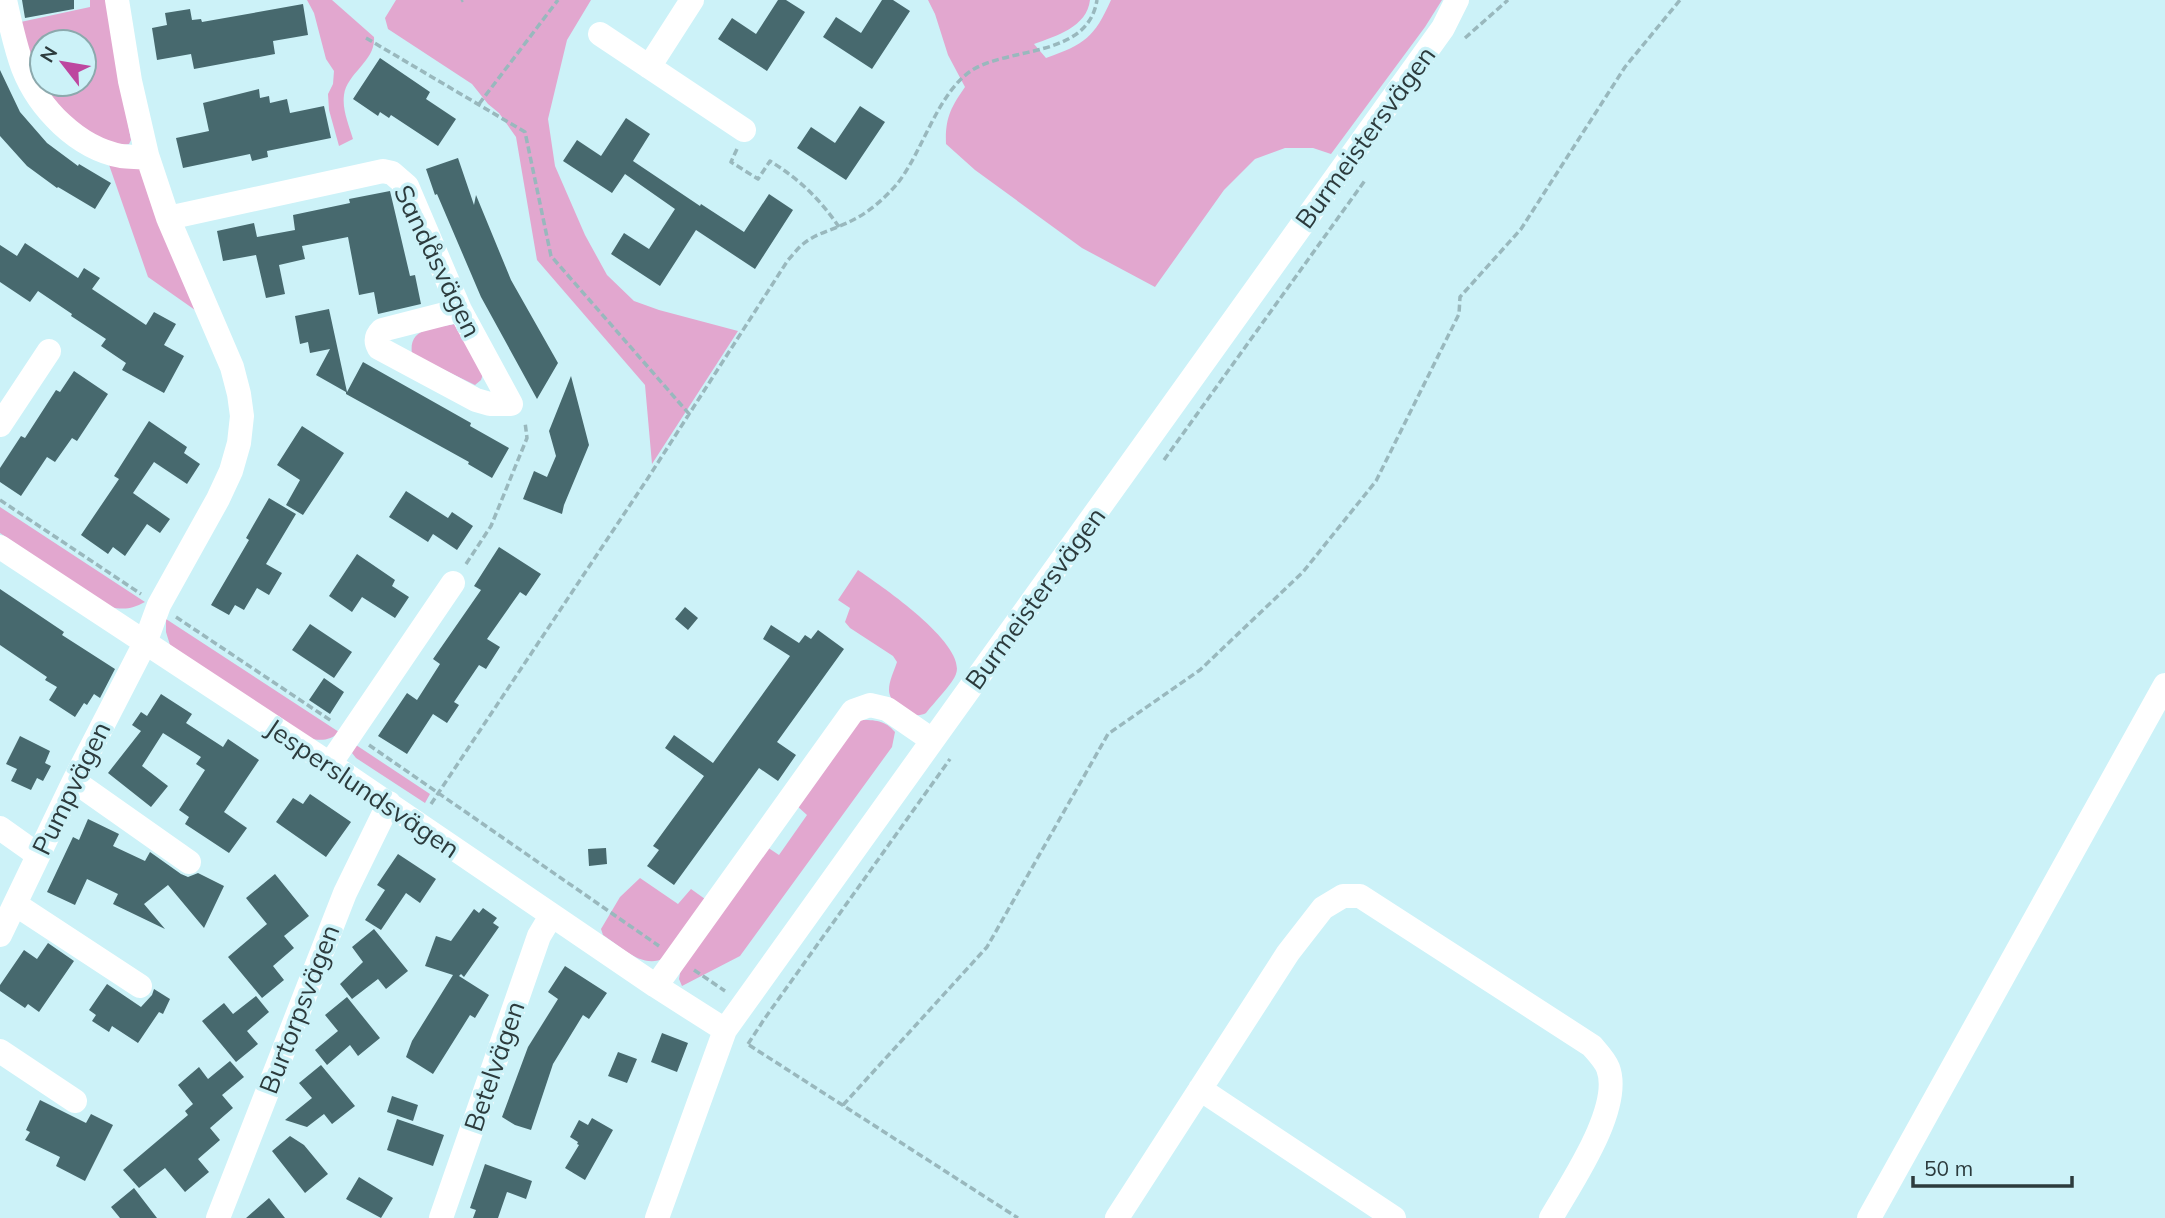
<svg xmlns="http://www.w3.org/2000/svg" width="2165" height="1218" font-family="Mulish,sans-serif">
  <rect width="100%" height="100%" fill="#ccf2f8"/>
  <path fill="#e2a7cf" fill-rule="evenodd" d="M 90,0 L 106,0 L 131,140 L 129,144 L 117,146 L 98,142 L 50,104 L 16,23 L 90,7 ZM 42,42 L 84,42 L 84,84 L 42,84 Z
    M 307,0 L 332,0 L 374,37 C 376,61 347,73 344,95 C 342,110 349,125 353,139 L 339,146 L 329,110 L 328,94 L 333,84 L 334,71 L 326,59 L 314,13 Z
    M 396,0 L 591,0 L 567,40 L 548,119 L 555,166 L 585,235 L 607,275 L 634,301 L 659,310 L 738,331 L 652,464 L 645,385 L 537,260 L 516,137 L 499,113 L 488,104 L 472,84 L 388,29 L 385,18 Z
    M 928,0 L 1090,0 C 1087,27 1056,36 1034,44 L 1046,58 C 1085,44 1094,38 1111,0 L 1442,0 L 1425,27 L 1331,154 L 1313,148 L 1285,148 L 1255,159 L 1224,190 L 1155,287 L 1082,248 L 975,170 L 946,144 C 945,118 951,107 965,87 L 948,55 L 935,14 Z
    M 107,159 L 139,166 L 195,310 L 148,277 Z
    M 455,324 L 483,374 L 481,380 L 475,385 L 412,354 C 408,327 435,328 455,324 Z
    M 0,507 L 145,602 C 132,609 124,610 110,607 L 0,533 Z
    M 858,570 C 880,585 967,644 956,674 C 953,683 933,704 926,713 C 913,721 889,705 889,690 C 889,681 894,671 897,662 L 893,656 L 850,628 L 845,622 L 850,608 L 838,600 Z
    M 166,619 L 339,732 C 331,741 319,741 308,738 L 170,645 L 166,632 Z
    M 860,720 C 875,720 885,720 895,732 L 892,747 L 740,956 L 682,986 L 679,979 L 681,968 L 767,847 L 779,855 L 807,815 L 796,805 Z
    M 356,745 L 430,794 L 425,803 L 356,758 L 352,753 Z
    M 640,878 L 678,904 L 691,889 L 705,899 L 664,958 C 643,970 620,946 603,935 L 601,929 L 620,897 Z"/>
  <path fill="#47696e" d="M 22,0 L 74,0 L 74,9 L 25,18 Z
    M 778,0 L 786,0 L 805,12 L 767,71 L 718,39 L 732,18 L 756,34 Z
    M 882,0 L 893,0 L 910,11 L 872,69 L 823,37 L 836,17 L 861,33 Z
    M 303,4 L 308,35 L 273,41 L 275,54 L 194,69 L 191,54 L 157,60 L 152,28 L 167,25 L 165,13 L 190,9 L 192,20 L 201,19 L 202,22 Z
    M 380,58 L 430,92 L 426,99 L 456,119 L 438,146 L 391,115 L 389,118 L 380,112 L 378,116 L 353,99 Z
    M 0,70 L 20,112 L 47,143 L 78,166 L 79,164 L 111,183 L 95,209 L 58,187 L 57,188 L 27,166 L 0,136 Z
    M 259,89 L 260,98 L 269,96 L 270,103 L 287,99 L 290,113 L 324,106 L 331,138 L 267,151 L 268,157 L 252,161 L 250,154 L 183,168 L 176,138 L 209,131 L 203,103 Z
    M 860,106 L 885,122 L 846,180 L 797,148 L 811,127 L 835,143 Z
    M 626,118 L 650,134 L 633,161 L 700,206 L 701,204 L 744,232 L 769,194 L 793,210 L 755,269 L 696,230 L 660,286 L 611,254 L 624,233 L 649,249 L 675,209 L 625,174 L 612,193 L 563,161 L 577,140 L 601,156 Z
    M 458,158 L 474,205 L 476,195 L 511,280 L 558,363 L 537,399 L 481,297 L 437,194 L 435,195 L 426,169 Z
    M 390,191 L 410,276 L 415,275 L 421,304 L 378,314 L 374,292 L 359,295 L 348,237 L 302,246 L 305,259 L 279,265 L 285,294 L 266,298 L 256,255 L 223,261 L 217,231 L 254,223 L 257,237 L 295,230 L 293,215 L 350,203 L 349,199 Z
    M 25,243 L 78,278 L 84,268 L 100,278 L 92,289 L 146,325 L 154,312 L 176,324 L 164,345 L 184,356 L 164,393 L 122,370 L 126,363 L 101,346 L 106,339 L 71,316 L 72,314 L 38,291 L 30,302 L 0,282 L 0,245 L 17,256 Z
    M 329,309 L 347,392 L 363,362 L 471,423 L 470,426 L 509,448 L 492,478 L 468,464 L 469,462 L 346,394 L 346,392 L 316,375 L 330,349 L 310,353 L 308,342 L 300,344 L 295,316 Z
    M 74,371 L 108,394 L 77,441 L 72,438 L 55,462 L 47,457 L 21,496 L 0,482 L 0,468 L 21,436 L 25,438 L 56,390 L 60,392 Z
    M 571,376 L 589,445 L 564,505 L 562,514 L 523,499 L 534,471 L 547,477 L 556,456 L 549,431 Z
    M 149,421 L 187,447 L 184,453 L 200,464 L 187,484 L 154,462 L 133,493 L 170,519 L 160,533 L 147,524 L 125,556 L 113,547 L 108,554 L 81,535 L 119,479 L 114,476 Z
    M 302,426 L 344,453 L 303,515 L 286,505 L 300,480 L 277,465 Z
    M 406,491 L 448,518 L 452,512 L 473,526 L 457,550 L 433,534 L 428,542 L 389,517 Z
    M 269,498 L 296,514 L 266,564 L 282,573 L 269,595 L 257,588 L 244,610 L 235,605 L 229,615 L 211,605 L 249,540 L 246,538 Z
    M 499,547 L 541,574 L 526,596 L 520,592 L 487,639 L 500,647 L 486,669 L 479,665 L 454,702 L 459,705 L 447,723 L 433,714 L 407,754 L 378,736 L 407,693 L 417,700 L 440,664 L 433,659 L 481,590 L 474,586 Z
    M 357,554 L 395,580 L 392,586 L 409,597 L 395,618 L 362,597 L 352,612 L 329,596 Z
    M 0,589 L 64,632 L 62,635 L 115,669 L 100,698 L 94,694 L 87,705 L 84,703 L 75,717 L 49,700 L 57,687 L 45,680 L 47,677 L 0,645 Z
    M 685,607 L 698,618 L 688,630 L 675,619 Z
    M 310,624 L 352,652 L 334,678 L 292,650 Z
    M 771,625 L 799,643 L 805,635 L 811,639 L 818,630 L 844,649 L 777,742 L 796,755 L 778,781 L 759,768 L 674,885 L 647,866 L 659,850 L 653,846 L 704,776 L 665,748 L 674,735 L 713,763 L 790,656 L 763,639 Z
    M 324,678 L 344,692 L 330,714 L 309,700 Z
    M 161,694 L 192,714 L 186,723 L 223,747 L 228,739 L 259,760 L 224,812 L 247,828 L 229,853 L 185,824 L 189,817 L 179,810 L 205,770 L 196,764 L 201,757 L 163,733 L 142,766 L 168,786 L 151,807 L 108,773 L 141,731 L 132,725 L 141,712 L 147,716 Z
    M 20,736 L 50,751 L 45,763 L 51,766 L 43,781 L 37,778 L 31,790 L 11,781 L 17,769 L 6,764 Z
    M 310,794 L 351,822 L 326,857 L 276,822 L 293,798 L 303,804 Z
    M 88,819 L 119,834 L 113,846 L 145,861 L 150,852 L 181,874 L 188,877 L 198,873 L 224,886 L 204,928 L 168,885 L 144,904 L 165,929 L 113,904 L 118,894 L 87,879 L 75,905 L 47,892 L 73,837 L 79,840 Z
    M 606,848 L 607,864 L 589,866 L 588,849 Z
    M 398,854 L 436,879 L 420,903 L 406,893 L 381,930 L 365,920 L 385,890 L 377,885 Z
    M 275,874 L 309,916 L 284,936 L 294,948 L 273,966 L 284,980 L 262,998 L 228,957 L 267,924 L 246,898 Z
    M 483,908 L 497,918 L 493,923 L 499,927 L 464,977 L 461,974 L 459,976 L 489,995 L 475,1018 L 470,1015 L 433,1074 L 406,1057 L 412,1041 L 453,975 L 425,966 L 436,936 L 451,941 L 474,909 L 479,913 Z
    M 374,929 L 408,971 L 386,989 L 378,979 L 352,999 L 340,984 L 363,962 L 352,947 Z
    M 48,943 L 74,961 L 39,1012 L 28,1004 L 25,1008 L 0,991 L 0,985 L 24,950 L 37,959 Z
    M 565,966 L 607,993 L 589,1019 L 583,1015 L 553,1064 L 531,1130 L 515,1125 L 502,1117 L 528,1047 L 558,999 L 548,992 Z
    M 107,984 L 141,1007 L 152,995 L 154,989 L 170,999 L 163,1014 L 159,1012 L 138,1043 L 112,1026 L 109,1032 L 92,1021 L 96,1015 L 89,1010 Z
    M 256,996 L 269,1012 L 247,1031 L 258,1044 L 236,1062 L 202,1021 L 224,1003 L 233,1014 Z
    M 347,997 L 380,1038 L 358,1056 L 350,1045 L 327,1065 L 315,1050 L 338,1031 L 325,1015 Z
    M 662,1033 L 688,1043 L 677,1072 L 651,1062 Z
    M 618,1052 L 637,1059 L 627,1083 L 608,1076 Z
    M 230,1061 L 244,1077 L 222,1095 L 233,1108 L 210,1128 L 220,1140 L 198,1159 L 209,1172 L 185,1192 L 165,1168 L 139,1188 L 123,1170 L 188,1115 L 185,1111 L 193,1104 L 178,1085 L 199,1067 L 208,1079 Z
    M 321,1065 L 355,1106 L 332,1124 L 324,1114 L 307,1127 L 285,1120 L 312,1098 L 299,1083 Z
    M 392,1096 L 418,1105 L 413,1121 L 387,1112 Z
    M 40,1100 L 86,1123 L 91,1114 L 113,1125 L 85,1181 L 56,1166 L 60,1157 L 25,1140 L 30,1132 L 26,1130 Z
    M 592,1118 L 613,1130 L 585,1180 L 565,1168 L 579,1145 L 577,1144 L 578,1142 L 570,1137 L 579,1120 L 588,1125 Z
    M 397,1119 L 444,1135 L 433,1166 L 387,1150 Z
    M 290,1136 L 304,1145 L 328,1174 L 305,1193 L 272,1151 Z
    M 485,1164 L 532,1181 L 526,1199 L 507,1192 L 498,1218 L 473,1218 L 476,1210 L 470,1208 Z
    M 359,1177 L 393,1198 L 381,1218 L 346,1199 Z
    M 134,1188 L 157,1218 L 120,1218 L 111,1207 Z
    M 269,1198 L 285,1218 L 246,1218 Z"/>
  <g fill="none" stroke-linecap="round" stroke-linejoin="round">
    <path stroke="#99b8bd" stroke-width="3.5" stroke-dasharray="7 3.5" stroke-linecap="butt" d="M 461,1 L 463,0
      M 366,38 L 525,132 L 551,256 L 690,415
      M 1465,38 L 1508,0
      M 479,104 L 558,0
      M 737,149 L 731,162 L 758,179 L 770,161 C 799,179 820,199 839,227
      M 1164,460 L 1366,179
      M 0,500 L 141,594
      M 466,564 L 491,526 L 527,438 L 525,422
      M 176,617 L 333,722
      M 369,745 L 659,946
      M 431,804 L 648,478 L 788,260 C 793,255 797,249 803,244 C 816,233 836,229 851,221 C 868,213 884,199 897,184 C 923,152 938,90 974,69 C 1012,47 1088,57 1097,0
      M 694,970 L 725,991
      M 748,1044 L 765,1018 L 950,759
      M 749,1045 L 1018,1218
      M 843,1105 L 987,947 L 1108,734 L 1200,670 L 1303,572 L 1376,481 L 1459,314 L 1460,297 L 1521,229 L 1625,67 L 1680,0"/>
    <path stroke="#fff" stroke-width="24" d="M 5,0 C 10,23 15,46 23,68 C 39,109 78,148 121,156 C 130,157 140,157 148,158
      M 600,34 L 744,130
      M 649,67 L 692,0
      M 168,218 L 383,171 L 392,173 L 407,186 L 460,310 L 511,404 L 490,404 L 476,400 L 379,348 C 375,341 376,336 382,330 L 460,310
      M 0,425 L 49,351
      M 0,547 L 330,764 L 656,986 L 725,1030
      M 330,764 L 453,583
      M 74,781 L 189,862
      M 0,828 L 38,855
      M 15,904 L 140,986
      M 0,935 L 74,781 L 145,643 L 159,605 L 218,499 L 231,471 L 239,443 L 242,416 L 239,394 L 232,367 L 168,218 L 147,155 L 130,81 L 117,0
      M 656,986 L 853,711 L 870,705 L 887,709 L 932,740
      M 0,1051 L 75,1101
      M 1200,1089 L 1394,1218
      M 218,1218 L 345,893 L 389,803
      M 441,1218 L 539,936 L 551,916
      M 657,1218 L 725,1030 L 1443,28 L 1457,0
      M 1117,1218 L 1288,953 L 1323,908 L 1343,896 L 1360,896 L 1592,1046 C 1597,1052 1605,1060 1608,1068 C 1623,1108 1571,1183 1551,1218
      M 1869,1218 L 2165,685"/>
  </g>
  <g text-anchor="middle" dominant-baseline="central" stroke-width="7" stroke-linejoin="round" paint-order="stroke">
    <g font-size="26" fill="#2c3b3d" stroke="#ccf2f8">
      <text transform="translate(1365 137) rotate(-54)">Burmeistersvägen</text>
      <text transform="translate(438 261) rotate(64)">Sandåsvägen</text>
      <text transform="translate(1035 598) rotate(-54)">Burmeistersvägen</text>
      <text transform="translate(71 788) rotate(-64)">Pumpvägen</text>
      <text transform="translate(363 788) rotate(34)">Jesperslundsvägen</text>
      <text transform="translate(299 1009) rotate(-69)">Burtorpsvägen</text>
      <text transform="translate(494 1066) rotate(-71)">Betelvägen</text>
    </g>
  </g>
  <g transform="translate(63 63) rotate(301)"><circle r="33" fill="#ccf2f8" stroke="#8ca9ad" stroke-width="2"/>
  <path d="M0-5L12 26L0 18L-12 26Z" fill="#bd479f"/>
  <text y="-10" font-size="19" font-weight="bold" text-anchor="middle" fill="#2c3b3d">N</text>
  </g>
  <path d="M1913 1176v10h159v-10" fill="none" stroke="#2c3b3d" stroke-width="3.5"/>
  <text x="1924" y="1176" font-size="21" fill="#2c3b3d" stroke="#ccf2f8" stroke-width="5" paint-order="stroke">50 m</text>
</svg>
